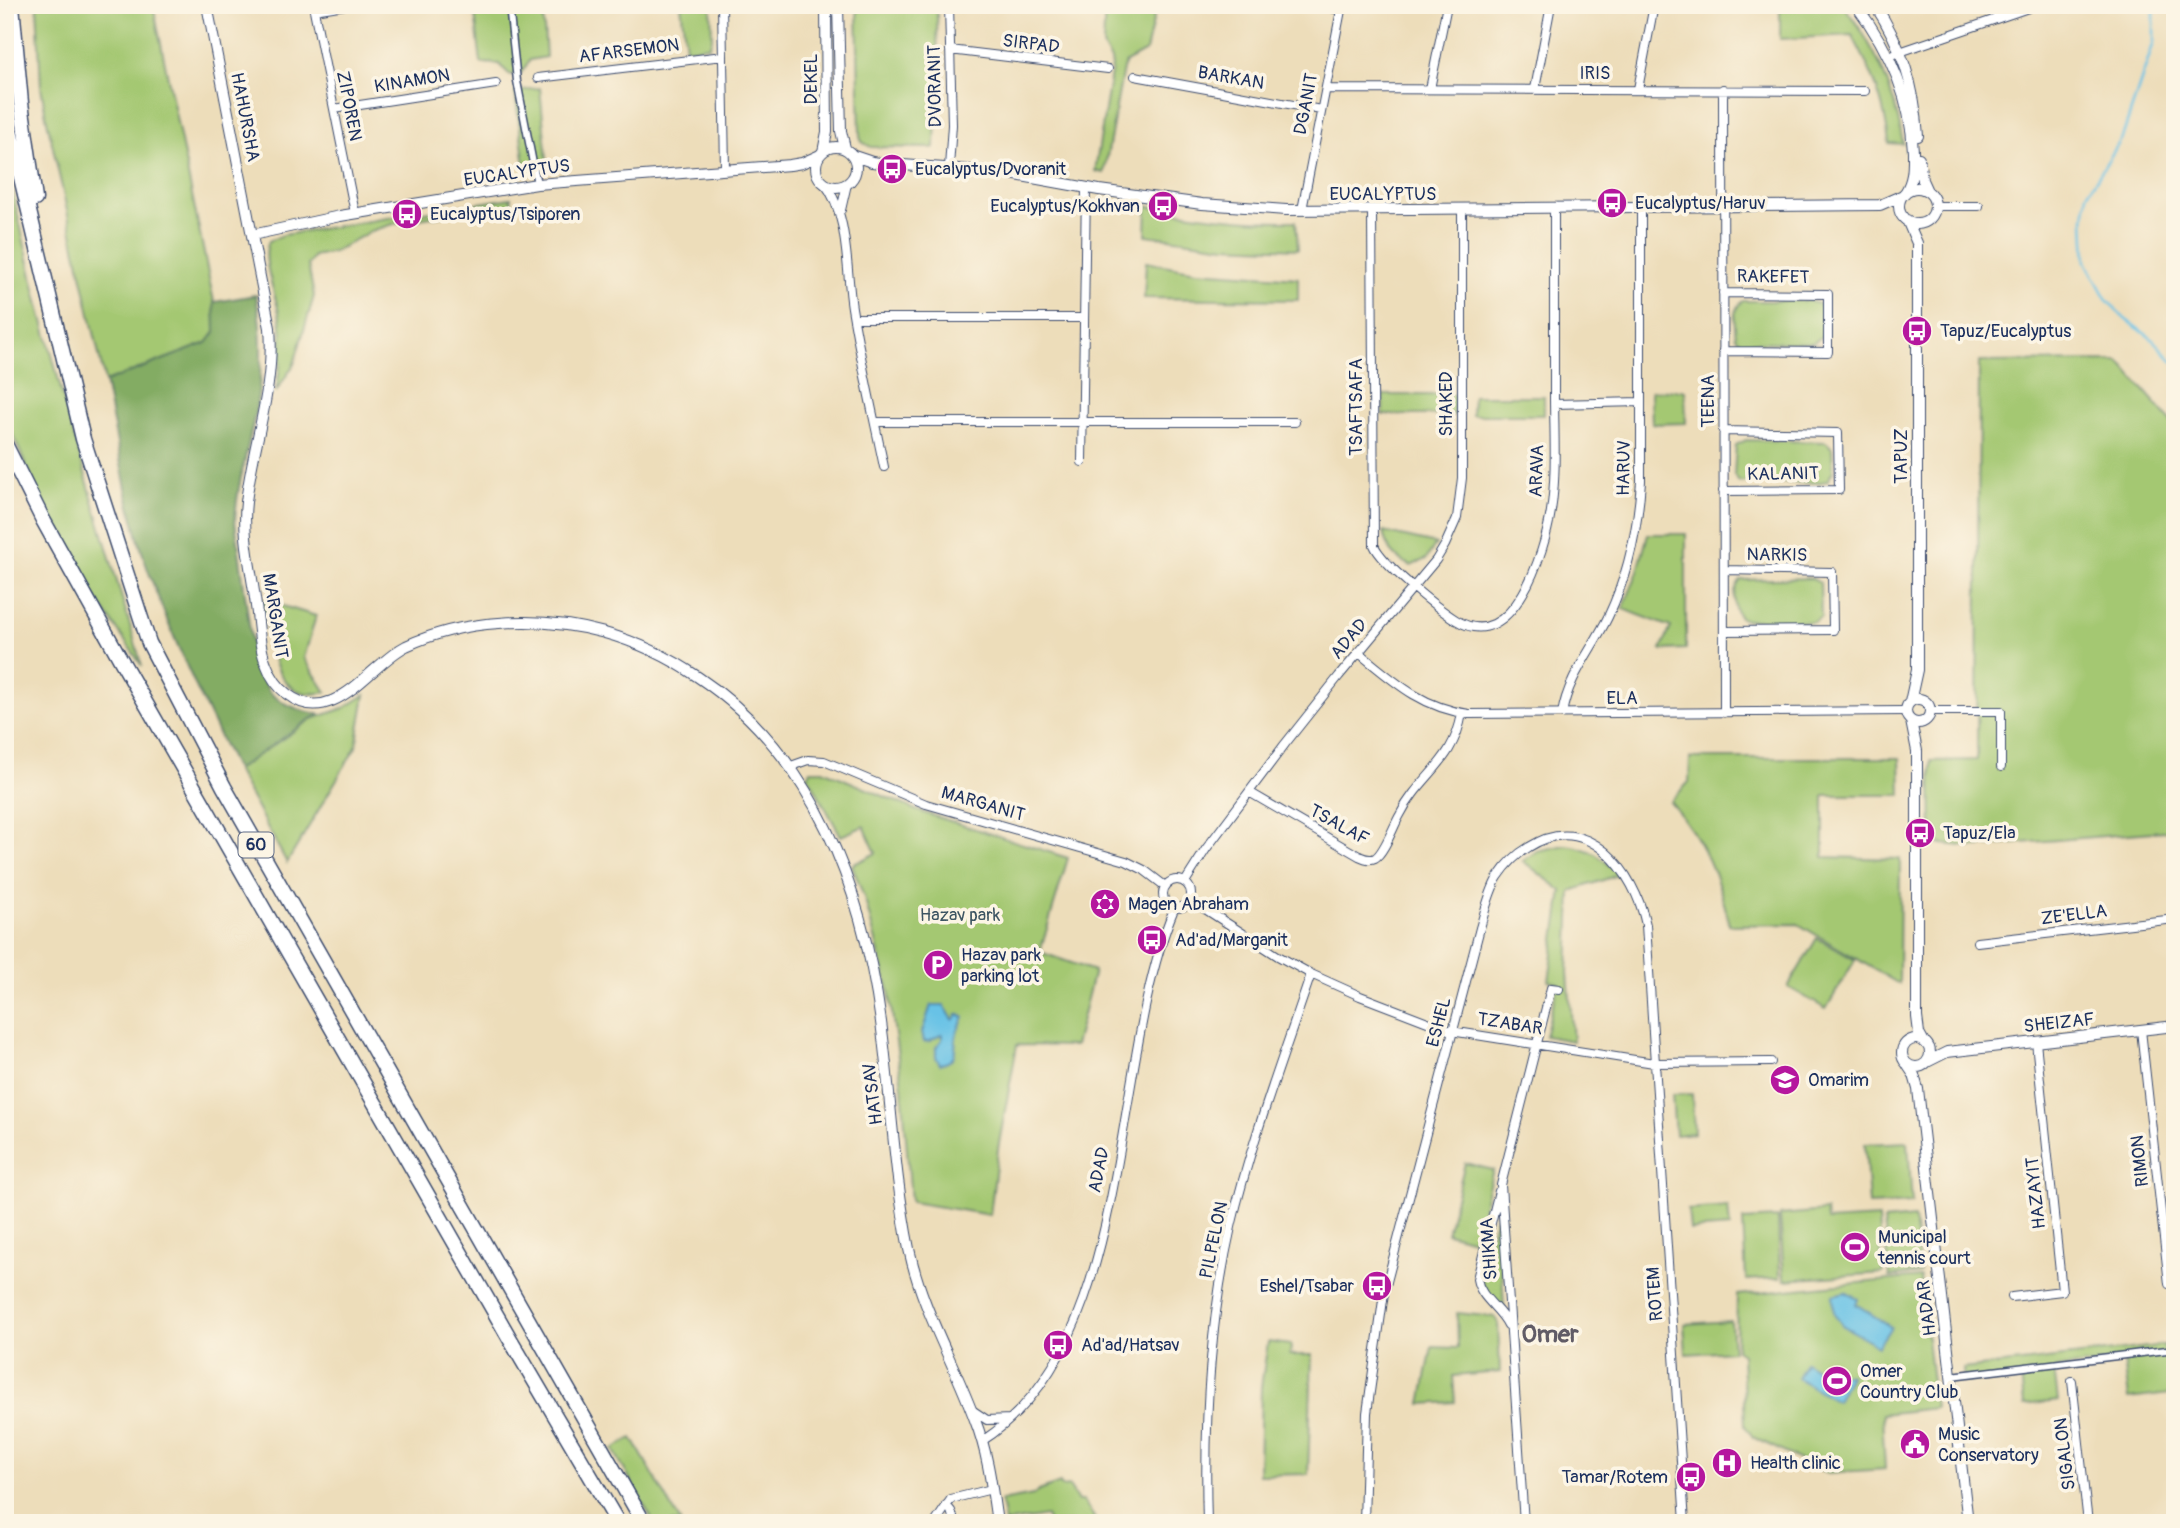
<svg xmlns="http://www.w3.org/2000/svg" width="2180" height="1528" font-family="Pangolin,sans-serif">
  <rect width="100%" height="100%" fill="#fcf5e5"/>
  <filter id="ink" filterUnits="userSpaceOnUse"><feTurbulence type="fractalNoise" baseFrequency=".0143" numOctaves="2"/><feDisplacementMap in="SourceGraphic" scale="14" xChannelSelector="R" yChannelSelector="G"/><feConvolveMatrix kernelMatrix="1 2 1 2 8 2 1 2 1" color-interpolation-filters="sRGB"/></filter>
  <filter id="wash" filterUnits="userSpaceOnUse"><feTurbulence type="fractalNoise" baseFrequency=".00686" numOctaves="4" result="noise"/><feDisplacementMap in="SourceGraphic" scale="28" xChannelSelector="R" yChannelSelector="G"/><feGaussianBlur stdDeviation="1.57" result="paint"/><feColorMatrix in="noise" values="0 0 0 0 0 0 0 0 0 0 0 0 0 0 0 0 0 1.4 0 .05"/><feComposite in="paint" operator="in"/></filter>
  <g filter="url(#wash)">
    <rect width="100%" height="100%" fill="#edddba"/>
    <path fill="#a4c872" stroke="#607c68" stroke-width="2" d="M 37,5 L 153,5 L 214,302 L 216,332 L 207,343 L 105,382 L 46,116 L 41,87 Z
      M 474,5 L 528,5 L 529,13 L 543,12 L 546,57 L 530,60 L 521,73 L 510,75 L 499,64 L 481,63 Z
      M 681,5 L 711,5 L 712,39 L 709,46 L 686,49 Z
      M 857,5 L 937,5 L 938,107 L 936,107 L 935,147 L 931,148 L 871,147 L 862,142 L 860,137 Z
      M 1105,5 L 1144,5 L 1143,12 L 1155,13 L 1146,51 L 1126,62 L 1123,69 L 1104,173 L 1095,171 L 1112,67 L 1111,60 L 1103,46 Z
      M 1780,5 L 1843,5 C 1876,47 1895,91 1903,144 L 1889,143 C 1884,99 1873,74 1852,35 L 1780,39 Z
      M 540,88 L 548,170 L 526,173 L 515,91 Z
      M 5,159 L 37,298 L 68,416 L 142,666 L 91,591 L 38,493 L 5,417 Z
      M 511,198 L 512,204 L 400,222 L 371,231 L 334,252 L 314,256 L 308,265 L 314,296 L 294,364 L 276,392 C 280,371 283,348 281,326 C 280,302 259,261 269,241 L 283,235 Z
      M 1147,206 C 1196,216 1246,222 1296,221 L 1298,249 L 1225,246 L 1146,235 Z
      M 1146,262 L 1197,271 L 1298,278 L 1298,300 L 1144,298 Z
      M 1743,301 L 1809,301 L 1820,304 L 1823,309 L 1823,336 L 1812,343 L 1741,342 L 1736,337 C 1735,324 1731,309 1743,301 Z
      M 2119,361 L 2175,426 L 2175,830 L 1974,847 L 1932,843 L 1931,761 L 1977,760 L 1979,362 Z
      M 1685,390 L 1686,423 L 1652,424 L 1651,391 Z
      M 1383,395 L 1455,395 L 1454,415 L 1383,415 Z
      M 1473,396 L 1544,396 L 1544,415 L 1472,415 Z
      M 1746,440 L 1826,442 L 1832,448 L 1833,471 L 1827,481 L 1817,483 L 1739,482 L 1734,476 L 1736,445 Z
      M 1383,532 L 1436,544 L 1426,559 L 1411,566 C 1396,559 1386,548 1383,532 Z
      M 1648,534 L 1686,534 L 1686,649 L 1661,650 L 1671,627 L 1623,609 L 1638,571 Z
      M 1811,578 L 1820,583 L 1821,617 L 1813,622 L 1746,620 C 1731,616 1731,590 1741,580 Z
      M 263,600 L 316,616 L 304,658 L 326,692 C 270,705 270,638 263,600 Z
      M 365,695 L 356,747 L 287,863 L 236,770 L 312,719 L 344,708 Z
      M 1690,758 L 1900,758 L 1901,795 L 1824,795 L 1824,857 L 1900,859 L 1899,984 L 1798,924 L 1729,925 C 1720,877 1702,839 1670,802 L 1689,782 Z
      M 811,770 L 823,770 L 918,811 L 1068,858 L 1040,952 L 1094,971 L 1075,1046 L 1017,1045 L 998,1149 L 990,1215 L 911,1202 L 902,1086 L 889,991 L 865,900 L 852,865 L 876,853 L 864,826 L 841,836 L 808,776 Z
      M 1565,845 C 1588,847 1604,857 1618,875 L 1571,891 L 1568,972 L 1573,1041 L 1545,1036 L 1558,983 L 1549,981 L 1562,891 L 1523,861 L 1537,851 Z
      M 1817,938 L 1855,960 L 1826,1009 L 1788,987 Z
      M 1692,1094 L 1694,1133 L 1675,1135 L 1672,1095 Z
      M 1908,1142 L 1912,1203 L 1869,1205 L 1865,1144 Z
      M 1465,1163 L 1493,1170 L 1474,1240 L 1447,1233 Z
      M 1728,1207 L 1730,1227 L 1690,1230 L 1688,1210 Z
      M 1499,1208 L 1504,1311 C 1498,1302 1487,1295 1483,1285 C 1477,1267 1494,1226 1499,1208 Z
      M 1826,1211 L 1827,1221 L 1879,1218 L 1883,1273 L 1784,1280 L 1780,1215 Z
      M 1778,1218 L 1780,1278 L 1746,1280 L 1743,1220 Z
      M 1914,1218 L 1920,1273 L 1890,1277 L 1884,1221 Z
      M 1920,1277 L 1935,1408 L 1882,1414 L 1885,1469 L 1826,1473 L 1753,1437 L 1745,1426 L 1742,1354 L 1736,1350 L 1737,1295 Z
      M 1457,1313 L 1495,1317 L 1498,1321 L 1500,1372 L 1453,1376 L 1455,1402 L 1421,1404 L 1432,1347 L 1458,1348 Z
      M 1731,1321 L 1733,1351 L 1686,1354 L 1684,1324 Z
      M 1268,1342 L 1291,1345 L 1290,1355 L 1312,1355 L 1308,1474 L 1259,1475 L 1261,1387 Z
      M 2164,1345 L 2170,1394 L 2129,1399 L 2124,1360 L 2054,1369 L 2058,1401 L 2024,1405 L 2021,1376 L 1964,1382 L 1963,1369 Z
      M 632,1438 L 681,1523 L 654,1523 L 613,1449 Z
      M 1060,1483 L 1062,1487 L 1069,1486 L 1078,1501 L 1083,1501 L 1098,1523 L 1049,1523 L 1046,1516 L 1005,1523 L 1001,1501 L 1033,1495 L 1039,1491 Z"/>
    <path fill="#83ac64" stroke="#4f6e61" stroke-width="2" d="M 256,295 C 263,334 263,369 256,409 C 249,446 237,483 235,521 L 255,667 L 270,693 L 284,703 L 300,710 L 322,715 L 311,719 L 236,770 C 204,705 172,638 148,570 C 127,510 118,444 105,382 L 207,343 L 215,332 L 214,302 Z"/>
    <path fill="#68c2e6" stroke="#4278a2" stroke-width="2" d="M 931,1005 L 944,1005 L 953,1020 L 958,1014 L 964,1017 C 962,1022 958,1028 957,1033 C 953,1047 960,1062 940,1064 L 936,1057 L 936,1047 L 942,1040 L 942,1034 L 930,1041 L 924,1042 L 922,1032 Z
      M 1845,1292 L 1858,1299 L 1856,1304 L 1891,1327 L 1878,1346 L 1842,1325 L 1834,1313 L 1833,1295 Z
      M 1805,1362 L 1823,1373 L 1850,1375 L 1837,1401 L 1797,1378 Z"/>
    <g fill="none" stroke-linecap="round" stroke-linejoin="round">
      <path stroke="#68c2e6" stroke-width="2.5" d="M 2154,5 L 2154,42 L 2122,138 L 2087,194 L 2084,220 L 2086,262 L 2107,300 L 2125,319 L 2151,338 L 2175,363"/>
    </g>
  </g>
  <g filter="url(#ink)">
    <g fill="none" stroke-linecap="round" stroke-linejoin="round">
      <g stroke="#3a496c" stroke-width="9">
        <path id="pedestrian" d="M 509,5 L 517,81 L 537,184
          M 1951,1376 L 2175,1349"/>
      </g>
      <g stroke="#3a496c" stroke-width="10">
        <path id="minor" d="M 313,5 L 355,213
          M 722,5 L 725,169
          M 949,5 L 952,125 L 949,167
          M 1318,5 L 1341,10
          M 1994,5 L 1998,18
          M 314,10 L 345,5
          M 950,50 L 1108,69
          M 1888,56 L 2037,5
          M 1135,76 L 1321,110
          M 538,78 L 723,56
          M 1326,89 L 1865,91
          M 1430,89 L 1447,5
          M 1535,89 L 1551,5
          M 1638,89 L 1654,5
          M 1723,89 L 1724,713
          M 334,109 L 496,84
          M 824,183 C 849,213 846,270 852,308 C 861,362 873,414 884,467
          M 1935,206 L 1979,206
          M 1372,209 L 1374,545 C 1382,564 1437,608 1456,620 C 1513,656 1545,551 1551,511 C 1557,473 1554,433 1554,394 C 1554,332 1554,270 1554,208
          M 841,210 L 847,184
          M 1302,210 L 1342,5
          M 1723,293 L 1828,294 L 1828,352 L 1723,351
          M 854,318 L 1084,318
          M 1554,404 L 1641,402
          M 875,422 L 1295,422
          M 1082,462 L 1086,187
          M 1723,491 L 1839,490 L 1838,433 L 1723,431
          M 1724,570 L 1832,572 L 1833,630 L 1724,631
          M 1358,652 C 1393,681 1422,708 1469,714 L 1906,711
          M 1930,711 L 2001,711 L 2001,767
          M 1562,714 C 1568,677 1592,650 1608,617 C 1629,573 1638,528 1641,481 L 1641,207
          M 791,766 L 808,760 L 824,761 L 926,804 L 1126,861 L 1144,870 L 1165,886
          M 1249,792 L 1359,856 C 1364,858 1369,861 1375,858 C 1384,853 1394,825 1400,815 C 1420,775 1454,763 1462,713
          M1163 894a14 14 0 1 1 28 0a14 14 0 1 1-28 0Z
          M 1185,882 L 1206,849 L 1285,744 L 1339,676 L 1436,560 L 1445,545 L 1457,518 L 1462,478 L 1462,209
          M 1191,900 L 1278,956 L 1311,974 L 1360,996 L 1451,1031 L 1654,1063 L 1771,1062
          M 1977,942 L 2175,919
          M 2141,1030 L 2169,1284 L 2175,1283
          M 1499,1191 L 1477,1279 C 1480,1298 1500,1308 1508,1325
          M 2012,1297 L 2062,1291 L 2036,1042
          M 2072,1381 L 2088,1523
          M 972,1410 L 987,1420 L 1010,1419
          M 982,1441 C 1137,1342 1108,1065 1174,909
          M 946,1505 L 951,1511 L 955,1523
          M 935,1523 L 951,1499 L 992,1489
          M 1207,1523 C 1204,1424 1209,1324 1231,1227 C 1251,1141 1283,1058 1311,974
          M 1364,1523 L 1367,1413 L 1384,1293 L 1480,928 C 1485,911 1489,892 1498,877 C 1506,865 1517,854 1529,847 C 1588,809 1635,872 1646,925 L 1685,1523
          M 1524,1523 L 1501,1185 L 1551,988 L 1559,989"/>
      </g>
      <g stroke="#3a496c" stroke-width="12">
        <path id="tertiary" d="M 207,5 L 270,328 C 275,388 253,443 246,502 C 242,536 252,572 256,606 C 259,626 259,648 267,666 C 271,677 278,687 287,694 C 333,730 370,664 406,646 C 434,633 468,625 499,623 C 571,617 640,637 698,677 C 814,754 863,890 881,1022 C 891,1097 894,1174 909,1249 C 922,1310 954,1362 975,1420 C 988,1453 992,1488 997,1523
          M 838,5 L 841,131 L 845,148
          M 1856,5 C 1888,48 1911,97 1913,151 C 1913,166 1914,179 1905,193
          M 1875,5 C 1902,46 1915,87 1918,136
          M816 167a20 20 0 1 1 40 0a20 20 0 1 1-40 0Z
          M 823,152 L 827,132 L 826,5
          M 854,156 L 872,162 L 889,164 L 999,172 L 1099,190 L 1202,204 L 1286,210 L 1880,205 L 1903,195
          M 1919,158 L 1922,180 L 1927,191
          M1899 206a18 18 0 1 1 36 0a18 18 0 1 1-36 0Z
          M 1907,220 L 1917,243 L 1917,670 L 1910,702
          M 252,235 L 340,216 L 537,184 L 790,165 L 802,163 L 820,155
          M1906 711a12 12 0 1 1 24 0a12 12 0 1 1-24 0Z
          M 1911,721 L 1917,751 L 1917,1017 L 1919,1033 L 1924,1042
          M1902 1053a14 14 0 1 1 28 0a14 14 0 1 1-28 0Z
          M 1927,1062 L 1947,1052 L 2175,1026
          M 1908,1066 L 1914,1075 L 1918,1089 L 1968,1523"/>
      </g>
      <g stroke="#3a496c" stroke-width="17">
        <path id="trunk" d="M 12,5 L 21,103 L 35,199
          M 5,110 L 83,439 L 149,643 L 224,787 L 644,1523
          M 5,444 L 43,520 L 122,662 L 510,1339 L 618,1523"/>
      </g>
      <use href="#pedestrian" stroke="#fff" stroke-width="6"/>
      <use href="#minor" stroke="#fff" stroke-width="8"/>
      <use href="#tertiary" stroke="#fff" stroke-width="10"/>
      <use href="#trunk" stroke="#fff" stroke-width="14"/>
    </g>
  </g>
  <defs>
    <g id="bus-disc" transform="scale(1.575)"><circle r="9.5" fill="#b5179e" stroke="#fcf5e5"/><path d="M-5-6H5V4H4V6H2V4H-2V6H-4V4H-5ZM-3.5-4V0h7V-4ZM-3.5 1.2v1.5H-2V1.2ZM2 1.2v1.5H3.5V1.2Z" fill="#fff"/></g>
    <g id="synagogue-disc" transform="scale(1.575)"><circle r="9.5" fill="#b5179e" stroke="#fcf5e5"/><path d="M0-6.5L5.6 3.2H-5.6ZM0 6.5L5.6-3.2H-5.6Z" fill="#fff"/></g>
    <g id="parking-disc" transform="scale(1.575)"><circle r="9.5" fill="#b5179e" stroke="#fcf5e5"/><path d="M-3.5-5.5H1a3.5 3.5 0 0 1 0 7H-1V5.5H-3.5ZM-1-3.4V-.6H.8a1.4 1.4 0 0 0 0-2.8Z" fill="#fff"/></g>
    <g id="school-disc" transform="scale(1.575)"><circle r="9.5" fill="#b5179e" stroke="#fcf5e5"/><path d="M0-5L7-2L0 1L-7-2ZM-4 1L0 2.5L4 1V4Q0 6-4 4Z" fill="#fff"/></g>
    <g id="stadium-disc" transform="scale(1.575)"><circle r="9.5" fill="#b5179e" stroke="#fcf5e5"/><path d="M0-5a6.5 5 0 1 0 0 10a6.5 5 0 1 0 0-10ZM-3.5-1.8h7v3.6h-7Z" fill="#fff"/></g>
    <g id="civic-disc" transform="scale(1.575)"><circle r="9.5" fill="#b5179e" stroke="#fcf5e5"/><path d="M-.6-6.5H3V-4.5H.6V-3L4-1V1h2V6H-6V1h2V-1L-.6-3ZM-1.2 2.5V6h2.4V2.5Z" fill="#fff"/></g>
    <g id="hospital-disc" transform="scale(1.575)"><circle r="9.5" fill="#b5179e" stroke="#fcf5e5"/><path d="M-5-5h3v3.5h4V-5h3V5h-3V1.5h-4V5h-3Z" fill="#fff"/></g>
  </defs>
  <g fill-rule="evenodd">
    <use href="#bus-disc" x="892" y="169"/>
    <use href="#bus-disc" x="1612" y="203"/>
    <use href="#bus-disc" x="1163" y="206"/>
    <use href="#bus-disc" x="407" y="214"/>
    <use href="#bus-disc" x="1917" y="331"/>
    <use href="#bus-disc" x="1920" y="833"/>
    <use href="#synagogue-disc" x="1105" y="904"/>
    <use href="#bus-disc" x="1152" y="940"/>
    <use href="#parking-disc" x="938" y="965"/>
    <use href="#school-disc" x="1785" y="1080"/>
    <use href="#stadium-disc" x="1855" y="1247"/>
    <use href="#bus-disc" x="1377" y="1286"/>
    <use href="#bus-disc" x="1058" y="1345"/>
    <use href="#stadium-disc" x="1837" y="1381"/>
    <use href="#civic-disc" x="1915" y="1444"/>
    <use href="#hospital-disc" x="1727" y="1463"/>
    <use href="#bus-disc" x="1691" y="1477"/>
  </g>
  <g text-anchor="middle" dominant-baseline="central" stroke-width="7" stroke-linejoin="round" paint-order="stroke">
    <rect fill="#fcf5e5" stroke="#5e6a86" stroke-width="2" x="238.5" y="832.5" width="35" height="25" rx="5"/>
    <g font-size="16" font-weight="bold" fill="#1b2f5e">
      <text x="256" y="845">60</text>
    </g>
    <g font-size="18" fill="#1b2f5e" stroke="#fcf5e5">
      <text transform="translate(1031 44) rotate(7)">SIRPAD</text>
      <text transform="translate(629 51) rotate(-7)">AFARSEMON</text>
      <text x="1595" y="73">IRIS</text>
      <text transform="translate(1231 78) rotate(10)">BARKAN</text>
      <text transform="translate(811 79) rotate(-90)">DEKEL</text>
      <text transform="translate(412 81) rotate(-9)">KINAMON</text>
      <text transform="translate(935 86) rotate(-91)">DVORANIT</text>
      <text transform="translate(1306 104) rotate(-79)">DGANIT</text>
      <text transform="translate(349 106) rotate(79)">ZIPOREN</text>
      <text transform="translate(245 117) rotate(79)">HAHURSHA</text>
      <text transform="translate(517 173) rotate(-8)">EUCALYPTUS</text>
      <text x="1383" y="194">EUCALYPTUS</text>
      <text transform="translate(1773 277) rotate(1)">RAKEFET</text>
      <text transform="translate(1708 401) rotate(-90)">TEENA</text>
      <text transform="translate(1446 404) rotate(-90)">SHAKED</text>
      <text transform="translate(1356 407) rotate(-90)">TSAFTSAFA</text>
      <text transform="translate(1901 456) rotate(-90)">TAPUZ</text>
      <text transform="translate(1624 468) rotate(-89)">HARUV</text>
      <text transform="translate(1537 471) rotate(-88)">ARAVA</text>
      <text transform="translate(1783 474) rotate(-1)">KALANIT</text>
      <text transform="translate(1777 555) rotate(1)">NARKIS</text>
      <text transform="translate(275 616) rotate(81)">MARGANIT</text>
      <text transform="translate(1349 639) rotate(-50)">ADAD</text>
      <text x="1622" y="698">ELA</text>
      <text transform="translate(983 804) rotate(16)">MARGANIT</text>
      <text transform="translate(1339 825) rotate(29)">TSALAF</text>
      <text transform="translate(2074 915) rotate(-7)">ZE'ELLA</text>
      <text transform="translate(1439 1022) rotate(-75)">ESHEL</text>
      <text transform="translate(2059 1023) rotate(-6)">SHEIZAF</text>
      <text transform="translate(1510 1024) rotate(9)">TZABAR</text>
      <text transform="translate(873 1094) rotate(-97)">HATSAV</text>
      <text transform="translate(2140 1161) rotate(-96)">RIMON</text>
      <text transform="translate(1099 1170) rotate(-79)">ADAD</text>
      <text transform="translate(2036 1193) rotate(-96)">HAZAYIT</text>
      <text transform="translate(1214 1240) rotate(-78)">PILPELON</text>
      <text transform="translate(1489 1249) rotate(-94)">SHIKMA</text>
      <text transform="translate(1655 1294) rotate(-94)">ROTEM</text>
      <text transform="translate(1927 1308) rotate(-97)">HADAR</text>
      <text transform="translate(2065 1454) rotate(-97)">SIGALON</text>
    </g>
    <g font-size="18" fill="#1b2f5e" stroke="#fcf5e5" text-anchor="start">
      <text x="915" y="169">Eucalyptus/Dvoranit</text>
      <text x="1635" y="203">Eucalyptus/Haruv</text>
      <text x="1140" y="206" text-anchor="end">Eucalyptus/Kokhvan</text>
      <text x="430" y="214">Eucalyptus/Tsiporen</text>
      <text x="1940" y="331">Tapuz/Eucalyptus</text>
      <text x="1943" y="833">Tapuz/Ela</text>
      <text x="1128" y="904">Magen Abraham</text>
      <text x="1175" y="940">Ad'ad/Marganit</text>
      <text x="961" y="955">Hazav park<tspan x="961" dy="21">parking lot</tspan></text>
      <text x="1808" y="1080">Omarim</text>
      <text x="1878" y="1237">Municipal<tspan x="1878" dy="21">tennis court</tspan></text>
      <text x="1354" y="1286" text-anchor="end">Eshel/Tsabar</text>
      <text x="1081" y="1345">Ad'ad/Hatsav</text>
      <text x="1860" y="1371">Omer<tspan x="1860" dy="21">Country Club</tspan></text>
      <text x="1938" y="1434">Music<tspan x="1938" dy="21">Conservatory</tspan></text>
      <text x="1750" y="1463">Health clinic</text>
      <text x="1668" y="1477" text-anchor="end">Tamar/Rotem</text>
    </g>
    <g font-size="18" fill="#3d5563" stroke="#fcf5e5">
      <text x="960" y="915">Hazav park</text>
    </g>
    <g font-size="24" font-weight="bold" fill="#615c66" stroke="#fcf5e5">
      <text x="1550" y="1334">Omer</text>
    </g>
  </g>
  <rect width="2180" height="1528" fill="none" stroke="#fcf5e5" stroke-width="28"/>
</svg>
